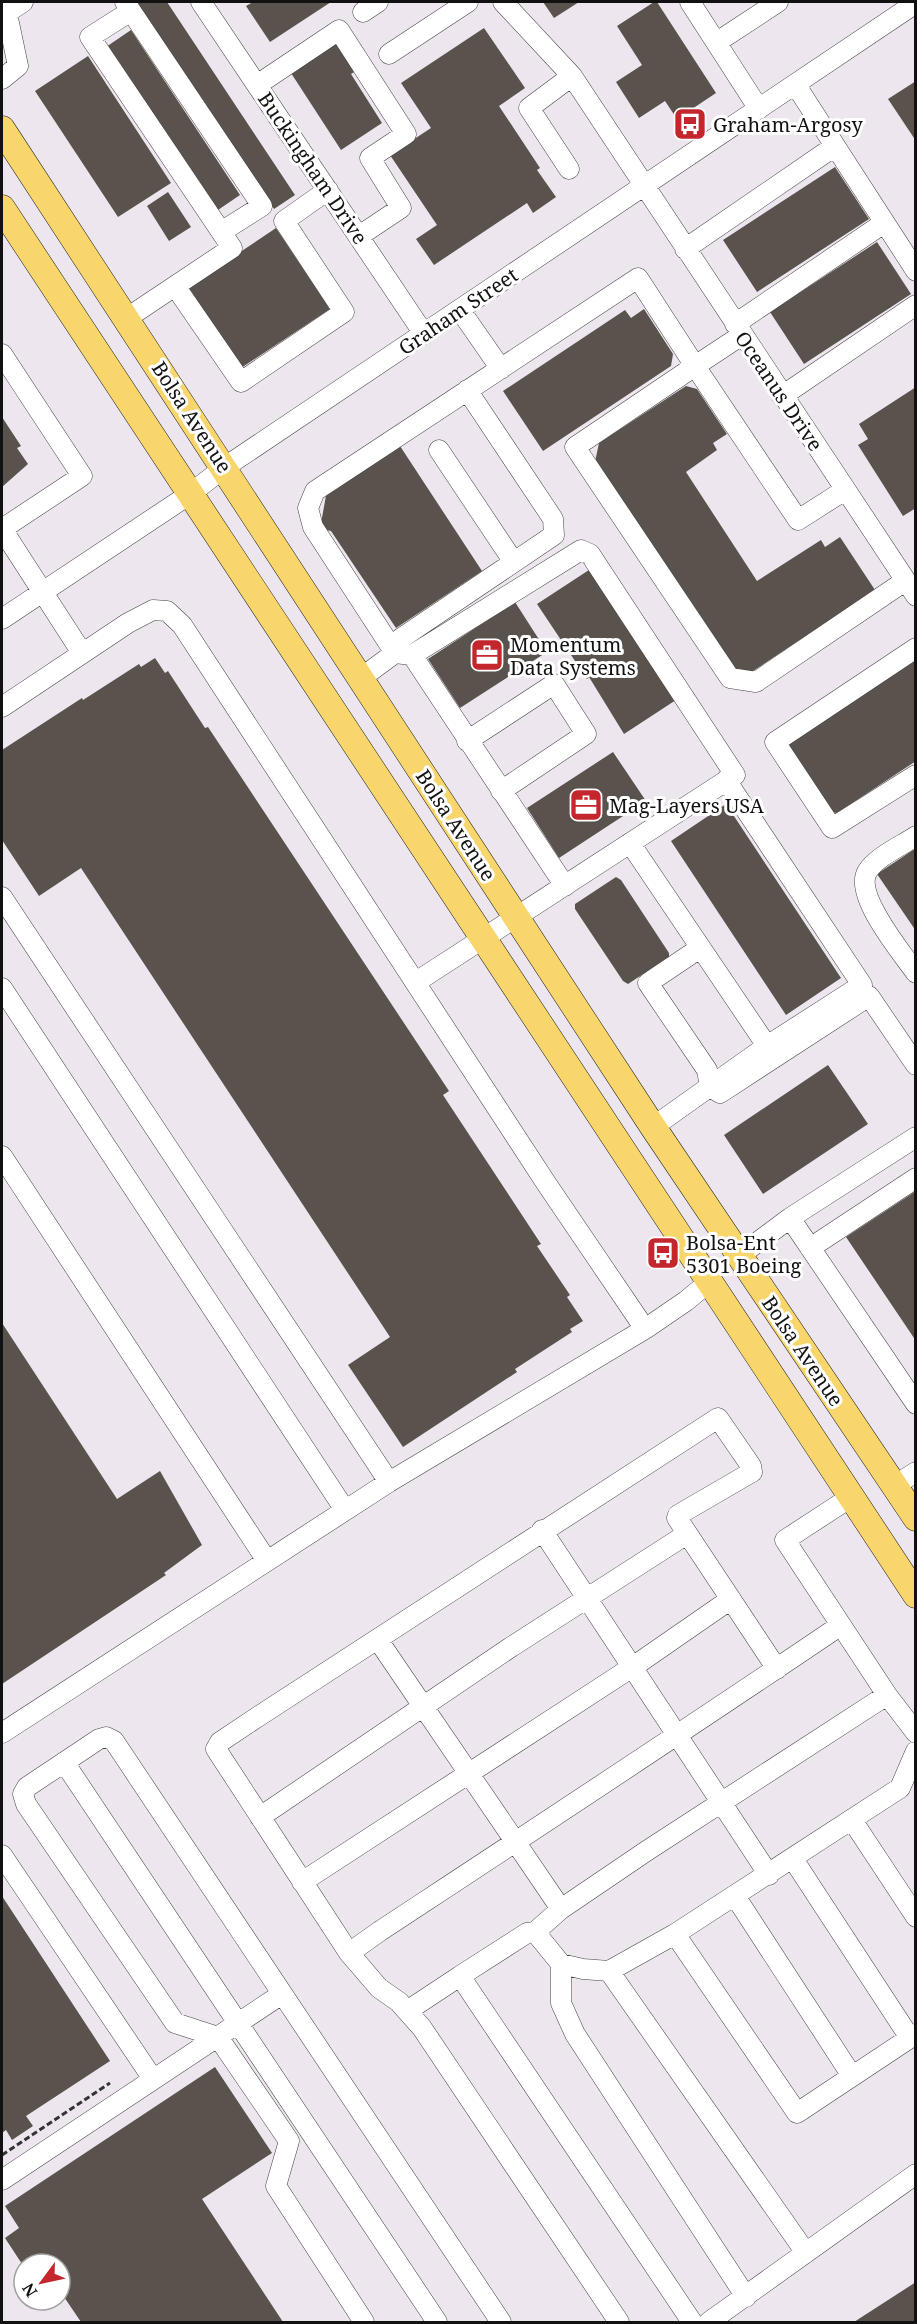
<svg xmlns="http://www.w3.org/2000/svg" width="917" height="2324" font-family="'Noto Serif',serif">
  <rect width="100%" height="100%" fill="#fffdf5"/>
  <path fill="#eee6ef" fill-rule="evenodd" d="M 2,2 L 915,2 L 915,2322 L 2,2322 ZM 24,2264 L 60,2264 L 60,2300 L 24,2300 Z"/>
  <path fill="#5a524d" d="M 135,2 L 167,2 L 295,195 L 274,209 Z
    M 253,2 L 331,2 L 270,42 L 246,6 Z
    M 543,2 L 579,2 L 554,18 Z
    M 654,2 L 657,2 L 716,93 L 677,119 L 665,101 L 639,118 L 616,82 L 642,65 L 617,26 Z
    M 484,28 L 525,88 L 499,106 L 540,168 L 537,170 L 556,197 L 533,213 L 527,203 L 434,265 L 416,239 L 437,225 L 390,155 L 431,128 L 401,83 Z
    M 131,30 L 240,195 L 215,212 L 106,47 Z
    M 342,39 L 361,68 L 351,74 L 382,123 L 341,150 L 291,73 Z
    M 88,56 L 171,183 L 118,217 L 35,91 Z
    M 916,81 L 916,141 L 888,99 Z
    M 835,167 L 869,219 L 757,292 L 723,240 Z
    M 168,192 L 191,227 L 169,241 L 147,206 Z
    M 276,228 L 330,309 L 241,368 L 188,287 Z
    M 877,242 L 911,294 L 804,364 L 770,312 Z
    M 644,309 L 673,354 L 671,366 L 543,451 L 503,391 L 625,310 L 631,318 Z
    M 686,386 L 697,389 L 727,434 L 713,443 L 717,450 L 686,472 L 757,581 L 821,540 L 825,547 L 840,537 L 875,590 L 750,673 L 732,669 L 595,462 L 599,443 Z
    M 916,387 L 916,508 L 903,516 L 858,445 L 868,439 L 859,424 Z
    M 2,417 L 21,446 L 17,448 L 28,464 L 2,487 Z
    M 400,446 L 482,571 L 396,628 L 331,531 L 320,529 L 327,490 L 333,491 Z
    M 592,568 L 679,698 L 624,734 L 589,677 L 587,679 L 537,604 Z
    M 515,602 L 547,652 L 460,708 L 428,659 Z
    M 155,658 L 165,673 L 168,671 L 205,728 L 208,727 L 449,1091 L 443,1095 L 541,1244 L 537,1246 L 570,1295 L 567,1297 L 583,1321 L 570,1329 L 572,1332 L 515,1369 L 517,1372 L 403,1447 L 348,1365 L 390,1337 L 81,868 L 39,896 L 2,840 L 2,750 L 82,698 L 83,700 L 139,664 L 141,667 Z
    M 916,660 L 916,761 L 837,813 L 823,811 L 782,749 Z
    M 613,752 L 646,801 L 559,858 L 527,808 Z
    M 726,804 L 841,978 L 786,1015 L 671,841 Z
    M 916,848 L 916,931 L 877,874 Z
    M 616,877 L 621,880 L 669,953 L 669,957 L 628,984 L 623,981 L 575,909 L 575,904 Z
    M 828,1065 L 868,1124 L 763,1194 L 724,1135 Z
    M 916,1191 L 916,1341 L 846,1237 Z
    M 2,1323 L 117,1499 L 160,1471 L 202,1545 L 164,1573 L 166,1575 L 2,1684 Z
    M 2,1896 L 110,2061 L 26,2116 L 33,2126 L 12,2140 L 6,2130 L 2,2133 Z
    M 215,2067 L 272,2153 L 202,2199 L 283,2322 L 81,2322 L 60,2291 L 60,2264 L 42,2264 L 39,2259 L 31,2264 L 24,2264 L 24,2267 L 5,2238 L 19,2228 L 5,2206 Z
    M 916,2282 L 916,2322 L 854,2322 Z"/>
  <g fill="none" stroke-linecap="round" stroke-linejoin="round">
    <g stroke="#444" stroke-width="21">
      <path id="minor" d="M 125,2 L 131,11 L 90,37 L 232,248 L 175,286
        M 201,2 L 424,334
        M 503,2 L 572,76 L 916,596
        M 690,2 L 759,109
        M 131,11 L 262,206 L 221,232
        M 2,12 L 9,23 L 18,66 L 2,79
        M 363,12 L 378,2
        M 3,15 L 23,2
        M 717,42 L 778,2
        M 389,54 L 468,2
        M 795,84 L 916,271
        M 257,85 L 339,30 L 406,134 L 370,158 L 401,208 L 359,236
        M 569,169 L 529,108 L 572,76
        M 685,249 L 835,146
        M 460,310 L 501,369
        M 127,318 L 175,286 L 241,382 L 344,312 L 284,221 L 328,190
        M 735,324 L 884,223
        M 2,354 L 82,476 L 2,529
        M 782,396 L 916,305
        M 439,450 L 513,561
        M 845,490 L 798,520 L 695,366 L 575,447 L 730,678 L 756,682 L 905,581
        M 2,529 L 82,653
        M 2,619 L 190,494 L 225,467 L 916,3
        M 916,648 L 775,742 L 832,828 L 916,775
        M 395,653 L 313,527 L 308,508 L 315,491 L 638,278 L 695,366 L 742,335
        M 395,653 L 400,639 L 554,535 L 553,519 L 467,390
        M 412,655 L 565,886
        M 361,678 L 395,653 L 412,655 L 581,550 L 590,554 L 735,775 L 416,982
        M 2,707 L 128,623 L 153,610 L 167,611 L 182,625 L 546,1183 L 645,1329
        M 467,741 L 554,684 L 586,734 L 501,791
        M 916,836 C 901,846 876,857 867,872 C 854,896 902,953 916,973
        M 630,843 L 767,1046
        M 2,897 L 389,1482
        M 700,948 L 648,983 L 707,1070 L 710,1087 L 720,1093 L 869,996 L 916,1065
        M 2,988 L 345,1510
        M 653,1127 L 767,1046 L 862,985 L 726,780
        M 2,1156 L 267,1561
        M 790,1218 L 916,1404
        M 810,1248 L 916,1178
        M 739,1256 L 790,1218 L 916,1137
        M 894,1486 L 916,1472
        M 851,1497 L 785,1540 L 887,1695
        M 542,1530 L 769,1875
        M 378,1640 L 561,1909
        M 777,1669 L 677,1518 L 678,1515 L 752,1472 L 751,1466 L 718,1418 L 259,1716 L 220,1742 L 216,1749 L 349,1953 L 380,1931 C 535,1829 689,1728 841,1625
        M 2,1733 L 389,1482 L 645,1329 L 686,1301 L 710,1281
        M 64,1762 L 437,2322
        M 260,1817 L 511,1647 L 687,1534
        M 852,1820 L 916,1917
        M 2,1855 L 153,2079
        M 793,1859 L 910,2038
        M 302,1882 L 640,1662 L 731,1599
        M 735,1896 L 852,2076
        M 535,1932 L 561,1909 L 648,1850 L 887,1695 L 916,1733
        M 675,1934 L 900,1788 L 916,1751
        M 349,1953 L 379,1988 L 399,2002 L 422,2028 L 619,2322
        M 561,1964 L 561,2003 L 575,2034 L 746,2297
        M 609,1971 L 806,2253
        M 407,2011 L 460,1976
        M 2,2180 L 282,1994
        M 364,2322 L 276,2186 L 289,2141 L 218,2037 L 175,2023 L 26,1804 L 23,1794 L 27,1787 L 99,1739 L 106,1737 L 114,1741 L 501,2322
        M 692,2322 L 460,1976 L 527,1933 L 535,1932 L 561,1964 L 583,1969 L 609,1971 L 675,1934 L 797,2113 L 916,2034
        M 709,2322 L 916,2174"/>
    </g>
    <g stroke="#222" stroke-width="27">
      <path id="major" d="M 2,129 L 653,1127 L 916,1518
        M 2,208 L 916,1595"/>
    </g>
    <path stroke="#333" stroke-width="3" stroke-dasharray="6 3" stroke-linecap="butt" d="M 2,2155 L 110,2083"/>
    <use href="#minor" stroke="#fff" stroke-width="20"/>
    <use href="#major" stroke="#f9d66b" stroke-width="26"/>
  </g>
  <defs>
    <g id="bus-square" transform="scale(1.725)"><rect x="-9" y="-9" width="18" height="18" rx="4" fill="#c4262e" stroke="#fff"/><path d="M-5-6H5V4H4V6H2V4H-2V6H-4V4H-5ZM-3.5-4V0h7V-4ZM-3.5 1.2v1.5H-2V1.2ZM2 1.2v1.5H3.5V1.2Z" fill="#fff"/></g>
    <g id="office-square" transform="scale(1.725)"><rect x="-9" y="-9" width="18" height="18" rx="4" fill="#c4262e" stroke="#fff"/><path d="M-6-3h4V-5.5h4V-3h4V5H-6ZM-1-4.5V-3h2v-1.5ZM-6 0V1H6V0Z" fill="#fff"/></g>
  </defs>
  <g fill-rule="evenodd">
    <use href="#bus-square" x="690" y="124"/>
    <use href="#office-square" x="487" y="655"/>
    <use href="#office-square" x="586" y="805"/>
    <use href="#bus-square" x="663" y="1253"/>
  </g>
  <g text-anchor="middle" dominant-baseline="central" stroke-width="6" stroke-linejoin="round" paint-order="stroke">
    <g font-size="20" fill="#111" stroke="#fff" text-anchor="start">
      <text x="713" y="124">Graham-Argosy</text>
      <text x="510" y="644">Momentum<tspan x="510" dy="23">Data Systems</tspan></text>
      <text x="609" y="805">Mag-Layers USA</text>
      <text x="686" y="1242">Bolsa-Ent<tspan x="686" dy="23">5301 Boeing</tspan></text>
    </g>
    <g font-size="20" fill="#111" stroke="#fff">
      <text transform="translate(313 168) rotate(56)">Buckingham Drive</text>
      <text transform="translate(458 311) rotate(-34)">Graham Street</text>
      <text transform="translate(779 391) rotate(56)">Oceanus Drive</text>
      <text transform="translate(192 417) rotate(57)">Bolsa Avenue</text>
      <text transform="translate(456 825) rotate(57)">Bolsa Avenue</text>
      <text transform="translate(803 1351) rotate(56)">Bolsa Avenue</text>
    </g>
  </g>
  <rect width="917" height="2324" fill="none" stroke="#111111" stroke-width="6"/>
  <g transform="translate(42 2282) rotate(237)"><circle r="28" fill="#ffffff" stroke="#a0a0a0" stroke-width="1.5"/>
  <path d="M0-4.5L10 22L0 15L-10 22Z" fill="#c4262e"/>
  <text y="-9" font-size="16" font-weight="bold" text-anchor="middle" fill="#111111">N</text>
  </g>
</svg>
